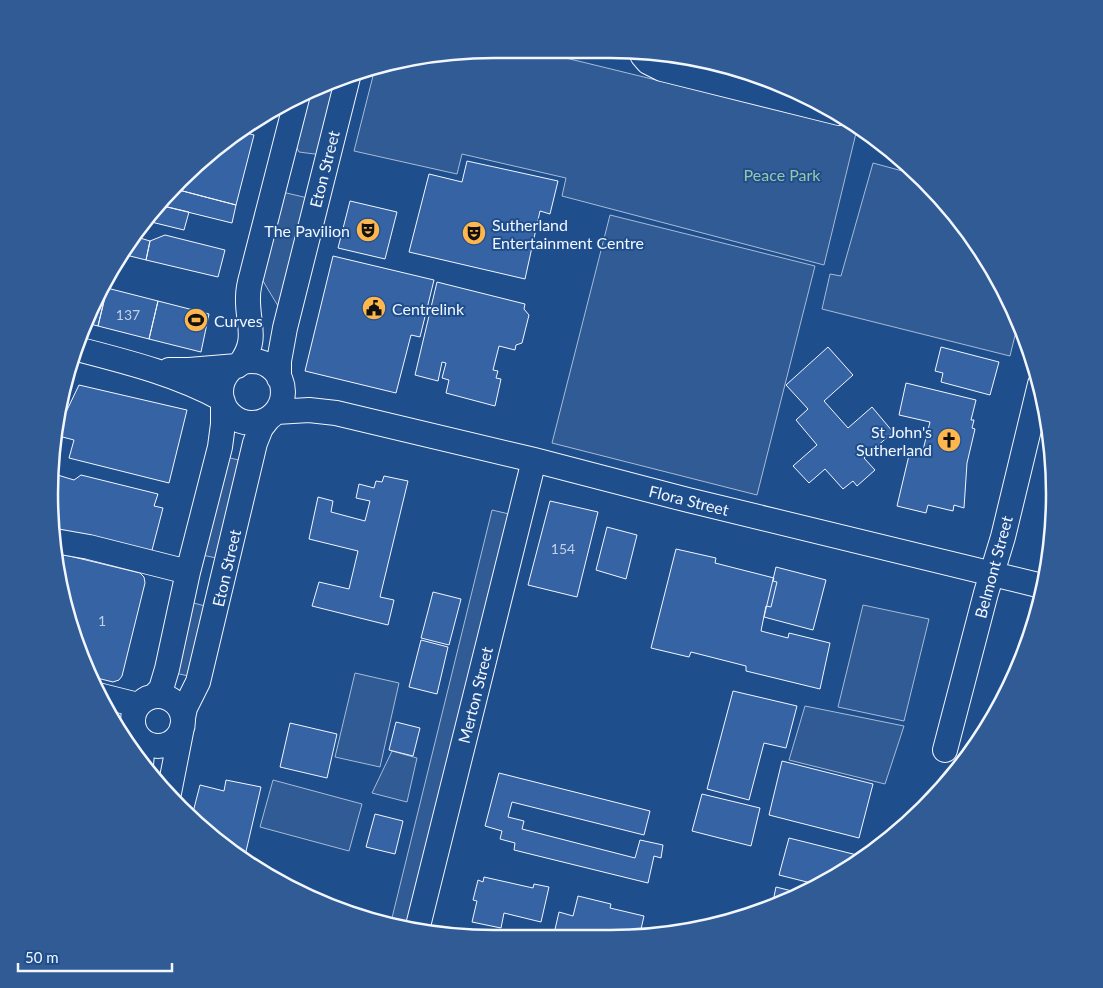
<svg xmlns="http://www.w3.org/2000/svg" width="1103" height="988" font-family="Lato,sans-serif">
  <rect width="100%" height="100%" fill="#1f4e8c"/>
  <path fill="#305b95" stroke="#a8bbd7" d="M 494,49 L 533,50 L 857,129 L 824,265 L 562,196 L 566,178 L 462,154 L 457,174 L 354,151 L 375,68 L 407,57 Z
    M 342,79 L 322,155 L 299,152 L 291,137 L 302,93 Z
    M 873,163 L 917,175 L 962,223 L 1008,297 L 1018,323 L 1010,356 L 822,309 L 830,274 L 841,276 Z
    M 278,191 L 312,199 L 284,316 L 257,271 Z
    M 610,215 L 815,266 L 757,495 L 552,443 Z
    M 226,457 L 243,461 L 221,559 L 202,555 Z
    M 492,510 L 509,514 L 407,929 L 390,926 Z
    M 190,602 L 205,606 L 193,677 L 175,673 Z
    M 863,605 L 929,619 L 904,721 L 838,707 Z
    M 355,673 L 399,683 L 380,767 L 335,757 Z
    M 805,706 L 904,726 L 885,784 L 789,760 Z
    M 392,751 L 417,758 L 407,802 L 372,793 Z
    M 273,780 L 362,804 L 349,851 L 260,827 Z"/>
  <path fill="#3563a3" stroke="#f2f6ff" d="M 239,131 L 254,135 L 236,205 L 175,189 L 223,141 Z
    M 467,161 L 558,181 L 550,214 L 540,211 L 525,279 L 409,252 L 429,174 L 462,182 Z
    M 175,189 L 236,205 L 232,223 L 159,205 Z
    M 350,201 L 397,212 L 385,259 L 338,248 Z
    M 159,205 L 189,212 L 184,230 L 143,220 Z
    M 135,232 L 141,233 L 140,238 L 150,241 L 146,260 L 122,254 Z
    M 165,235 L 225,250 L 218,277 L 146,260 L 150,241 Z
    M 333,256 L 434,280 L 420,337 L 411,335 L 396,393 L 305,371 Z
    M 437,282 L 525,304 L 524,309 L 529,315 L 522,343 L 516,345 L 515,350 L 499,346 L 493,370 L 498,371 L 496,378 L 501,379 L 495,406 L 446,393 L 449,380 L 442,378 L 446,363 L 442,362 L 438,381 L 415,375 Z
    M 103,284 L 108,285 L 98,326 L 86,323 L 95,297 Z
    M 107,288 L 158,301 L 149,339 L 98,326 Z
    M 158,301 L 209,314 L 201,352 L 149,339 Z
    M 828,347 L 853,375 L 824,401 L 848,428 L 872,407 L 893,432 L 864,458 L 875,470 L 857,486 L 853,481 L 843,489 L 825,469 L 809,483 L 793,466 L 817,445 L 796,420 L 808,409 L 786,385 Z
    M 941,347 L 999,362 L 990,395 L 941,382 L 943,373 L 935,371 Z
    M 906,383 L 976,400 L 971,420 L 974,420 L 972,428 L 975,429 L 967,463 L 964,508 L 954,505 L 953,511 L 928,505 L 926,513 L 897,506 L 910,451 L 922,454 L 930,422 L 899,415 Z
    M 79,385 L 187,410 L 169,483 L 69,458 L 74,440 L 55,435 Z
    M 51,473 L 74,480 L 81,475 L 158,494 L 154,506 L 163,508 L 151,554 L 54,532 L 49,494 Z
    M 384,476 L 408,481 L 380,597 L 394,600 L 388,625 L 312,606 L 319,582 L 349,589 L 358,551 L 309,539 L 318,497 L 333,501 L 331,512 L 365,521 L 370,501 L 356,498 L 359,484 L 374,488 L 376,481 L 382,482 Z
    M 550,501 L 598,512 L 577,597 L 528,585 Z
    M 607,527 L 637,535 L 626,579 L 596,570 Z
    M 676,549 L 716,558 L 715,563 L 774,578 L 773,581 L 777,582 L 771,607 L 766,606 L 761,631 L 788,638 L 789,633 L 830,643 L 820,689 L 746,671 L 746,666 L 691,652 L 689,657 L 651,648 Z
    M 57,553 L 140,573 L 144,577 L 145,583 L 122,676 L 119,680 L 113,682 L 89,676 L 64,609 Z
    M 776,567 L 826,580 L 813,630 L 764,617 Z
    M 433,592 L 461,599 L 449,645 L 421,638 Z
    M 421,640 L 448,647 L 437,694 L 409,687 Z
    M 733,691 L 797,706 L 786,748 L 764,743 L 749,800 L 707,789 Z
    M 396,722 L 420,728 L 413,756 L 389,750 Z
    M 290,723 L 337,734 L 327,778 L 280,767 Z
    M 782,761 L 873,784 L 859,838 L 769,815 Z
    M 499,773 L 650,811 L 644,835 L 512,802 L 508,817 L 524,821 L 522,829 L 635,858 L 640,840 L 663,845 L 661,858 L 654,856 L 648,883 L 514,850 L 515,843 L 500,839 L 502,831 L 485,826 Z
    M 226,780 L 261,787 L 244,860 L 223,847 L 192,816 L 200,785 L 224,791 Z
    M 702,794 L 760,808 L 751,846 L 692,831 Z
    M 375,814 L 403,821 L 395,854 L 366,847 Z
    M 789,838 L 865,857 L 819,885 L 779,875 Z
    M 484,877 L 533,888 L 534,884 L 549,887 L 541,922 L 504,913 L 501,928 L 472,922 L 477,901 L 473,900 L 478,880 L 483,882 Z
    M 776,887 L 804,894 L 772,906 Z
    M 578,896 L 611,904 L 610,908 L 644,916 L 639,938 L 553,938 L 559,912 L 573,916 Z"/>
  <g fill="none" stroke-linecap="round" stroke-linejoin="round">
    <g stroke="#f2f6ff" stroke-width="26">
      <path id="minor" d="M 642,55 L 648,62 L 662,69 L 839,113
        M 77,349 C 127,362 176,374 222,399
        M221 392a31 31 0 1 1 62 0a31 31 0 1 1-62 0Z
        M 240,364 C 259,339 247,324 248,297 C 248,289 250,281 252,274 L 298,94
        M 169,370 L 189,370 L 237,366
        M 279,378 L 279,361 L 285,328 L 348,77
        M 276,412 L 309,410 L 336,413 L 534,460 L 688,500 L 1042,586
        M 55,541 L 89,547 L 188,572
        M 98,695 L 138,705
        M133 721a25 25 0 1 1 50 0a25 25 0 1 1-50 0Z
        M 154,696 L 161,689 L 167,669 L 188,572 L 220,447 L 223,424 L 223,402
        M 183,718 L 185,708 L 198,682 L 255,443 L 261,428 L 268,419
        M 140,739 L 142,753 L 141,765
        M 945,750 L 986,593 L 1003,537 L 1040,384
        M 169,793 L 182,727
        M 417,930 L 534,460"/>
    </g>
    <use href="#minor" stroke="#1f4e8c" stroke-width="24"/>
  </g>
  <defs>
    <g id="theatre-disc" transform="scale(1.25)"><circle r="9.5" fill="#ffb74d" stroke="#1f4e8c"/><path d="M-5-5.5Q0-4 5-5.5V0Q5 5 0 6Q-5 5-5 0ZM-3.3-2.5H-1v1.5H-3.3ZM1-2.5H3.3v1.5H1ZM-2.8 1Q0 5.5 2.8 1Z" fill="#111"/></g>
    <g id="civic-disc" transform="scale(1.25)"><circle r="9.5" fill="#ffb74d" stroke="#1f4e8c"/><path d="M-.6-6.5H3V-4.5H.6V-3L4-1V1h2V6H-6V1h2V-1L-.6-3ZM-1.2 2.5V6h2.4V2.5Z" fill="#111"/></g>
    <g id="stadium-disc" transform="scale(1.25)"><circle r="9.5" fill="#ffb74d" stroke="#1f4e8c"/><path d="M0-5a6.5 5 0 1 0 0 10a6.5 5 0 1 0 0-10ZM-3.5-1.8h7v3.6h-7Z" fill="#111"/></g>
    <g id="church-disc" transform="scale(1.25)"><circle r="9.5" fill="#ffb74d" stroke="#1f4e8c"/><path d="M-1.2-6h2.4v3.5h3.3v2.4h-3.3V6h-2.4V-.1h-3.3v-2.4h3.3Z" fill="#111"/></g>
  </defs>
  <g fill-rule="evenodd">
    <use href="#theatre-disc" x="368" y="230"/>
    <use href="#theatre-disc" x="474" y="233"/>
    <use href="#civic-disc" x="374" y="308"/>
    <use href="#stadium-disc" x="196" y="320"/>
    <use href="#church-disc" x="949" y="440"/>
  </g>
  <g text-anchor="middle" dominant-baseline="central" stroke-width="4" stroke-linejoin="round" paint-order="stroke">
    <g font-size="14" fill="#c3d1e8">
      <text x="128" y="314">137</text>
      <text x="563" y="548">154</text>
      <text x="102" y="620">1</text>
    </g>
    <g font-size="16" fill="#f2f6ff" stroke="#1f4e8c">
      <text transform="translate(324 169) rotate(-76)">Eton Street</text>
      <text transform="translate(689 500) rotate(14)">Flora Street</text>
      <text transform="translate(993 567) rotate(-75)">Belmont Street</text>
      <text transform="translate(226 568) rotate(-77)">Eton Street</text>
      <text transform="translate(475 695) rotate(-76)">Merton Street</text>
    </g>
    <g font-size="16" fill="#97c8a6" stroke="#1f4e8c">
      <text x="782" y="174">Peace Park</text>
    </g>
    <g font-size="16" fill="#f2f6ff" stroke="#1f4e8c" text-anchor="start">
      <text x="492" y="224">Sutherland<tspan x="492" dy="18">Entertainment Centre</tspan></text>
      <text x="350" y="230" text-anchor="end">The Pavilion</text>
      <text x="392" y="308">Centrelink</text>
      <text x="214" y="320">Curves</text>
      <text x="932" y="431" text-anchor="end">St John's<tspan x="932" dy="18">Sutherland</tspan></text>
    </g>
  </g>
  <path d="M0 0H1103V988H0ZM494 58H610A436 436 0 0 1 1046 494V494A436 436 0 0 1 610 930H494A436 436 0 0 1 58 494V494A436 436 0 0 1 494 58Z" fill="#305b95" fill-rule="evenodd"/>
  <path fill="none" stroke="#f2f6ff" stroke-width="2.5" d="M494 58H610A436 436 0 0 1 1046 494V494A436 436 0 0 1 610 930H494A436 436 0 0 1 58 494V494A436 436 0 0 1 494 58Z"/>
  <path d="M18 963v8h154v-8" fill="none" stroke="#f2f6ff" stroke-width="2.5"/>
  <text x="25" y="963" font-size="15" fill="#f2f6ff" stroke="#1f4e8c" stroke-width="4" paint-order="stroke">50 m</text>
</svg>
